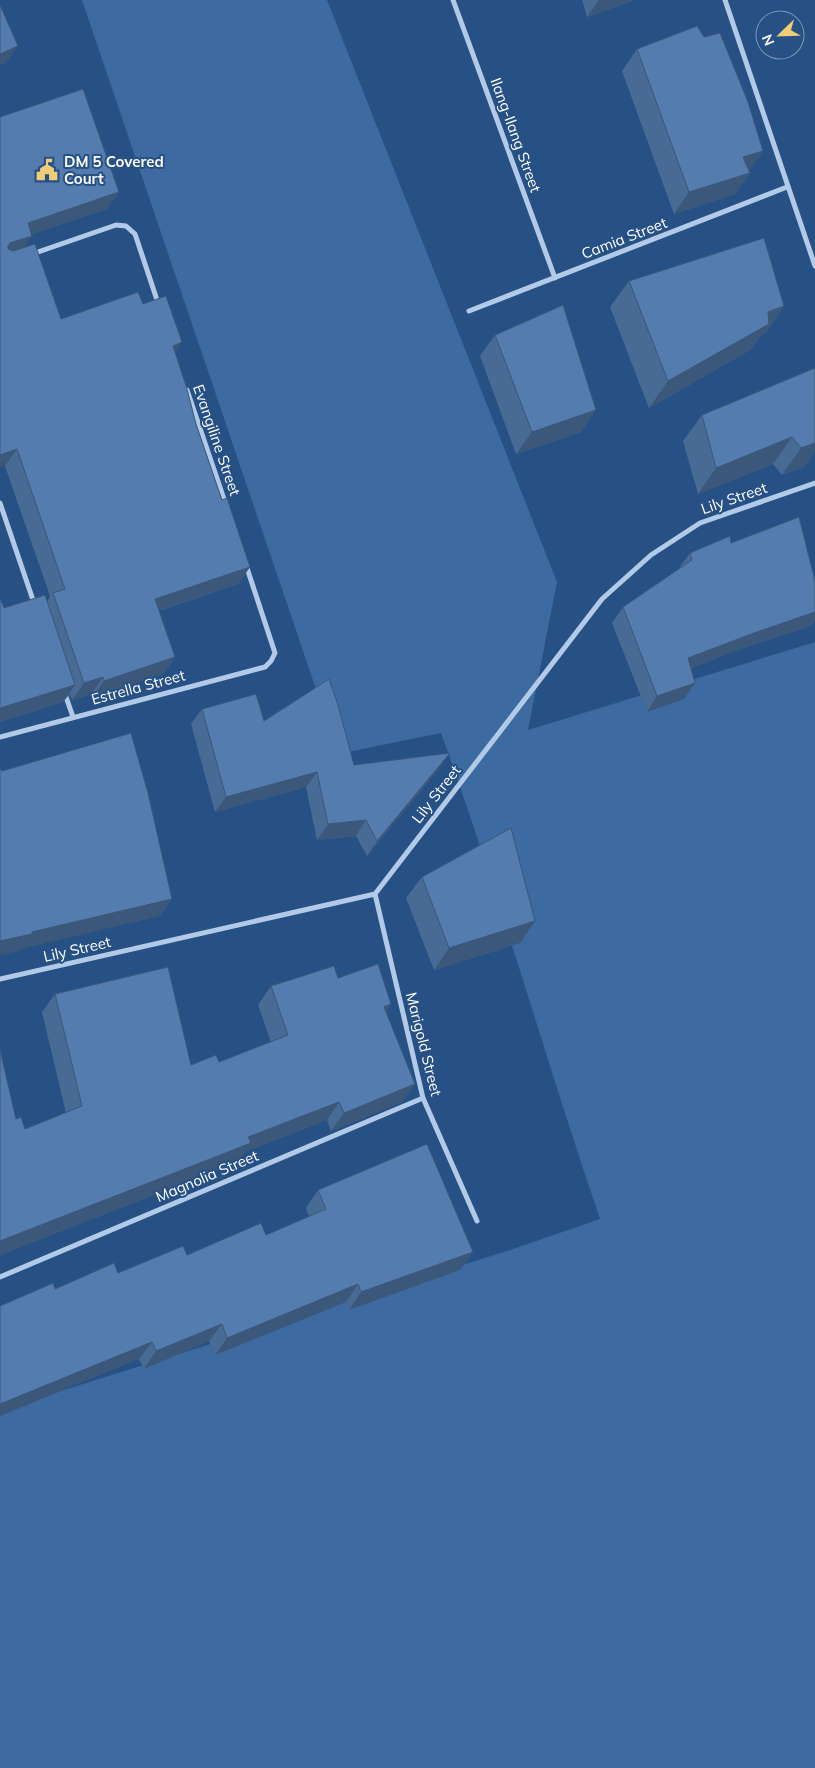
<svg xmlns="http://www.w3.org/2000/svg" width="815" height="1768" font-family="Mulish,sans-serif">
  <rect width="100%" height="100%" fill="#275185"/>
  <path fill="#3c6aa1" d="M 82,0 L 327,0 L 557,582 L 528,730 L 815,642 L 815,1768 L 0,1768 L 0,1410 L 507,1251 L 600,1219 C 545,1058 499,893 441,733 L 338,754 Z"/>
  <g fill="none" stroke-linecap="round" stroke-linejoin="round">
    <path stroke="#b2cae7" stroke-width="5" d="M 453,0 L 555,278
      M 725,0 L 815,266
      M 32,254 L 116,225 L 126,226 L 135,234 L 159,306
      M 469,311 L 787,187
      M 187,390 L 226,505
      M 0,503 L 34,603
      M 65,694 L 73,717
      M 0,737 L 265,667 L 271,661 L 275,653 L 246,565
      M 375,894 L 423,1098 L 477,1221
      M 0,979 L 375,894 L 602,599 L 651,555 L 700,523 L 815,483
      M 0,1277 L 423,1098"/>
  </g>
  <path fill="#486b96" d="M 582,0 L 635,0 L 587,17 Z
    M 637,49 L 749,171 L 750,173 L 735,194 L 674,214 L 622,71 Z
    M 0,117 L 119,192 L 107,209 L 32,234 L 24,248 L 61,319 L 143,304 L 175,352 L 196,424 L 222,500 L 250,567 L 238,584 L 159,611 L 175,657 L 163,674 L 92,698 L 91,694 L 72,700 L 70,694 L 63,702 L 0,722 L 0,598 L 4,608 L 47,602 L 50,596 L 5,466 Z
    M 629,281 L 784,306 L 766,333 L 762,334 L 750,350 L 649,408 L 610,307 Z
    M 495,335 L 581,432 L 516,454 L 480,356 Z
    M 815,368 L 815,451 L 804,467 L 782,475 L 773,464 L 698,494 L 683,441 L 702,415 Z
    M 731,543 L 815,581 L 815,620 L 811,626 L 743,648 L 691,668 L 684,699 L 647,712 L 612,623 L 623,607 L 679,569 L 679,568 L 690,553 Z
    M 202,709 L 264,721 L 354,765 L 439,769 L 367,856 L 356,836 L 317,840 L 306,787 L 215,812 L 191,724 Z
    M 422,877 L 535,921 L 520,943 L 434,970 L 406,898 Z
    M 338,978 L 386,1012 L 402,1102 L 331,1131 L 327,1120 L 245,1152 L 238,1162 L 0,1255 L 0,1050 L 16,1119 L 25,1129 L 66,1113 L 42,1012 L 55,994 L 191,1065 L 219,1062 L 271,1042 L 258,1005 L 271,986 Z
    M 318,1190 L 473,1252 L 460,1270 L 349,1310 L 346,1302 L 215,1355 L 209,1341 L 144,1369 L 139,1359 L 55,1289 L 266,1235 L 309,1217 L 306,1208 Z"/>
  <path fill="#3b577a" d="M 599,0 L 635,0 L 587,17 Z
    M 18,46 L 6,63 L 0,65 L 0,54 Z
    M 763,151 L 748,173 L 743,157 Z
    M 750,173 L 735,194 L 674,214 L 689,192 Z
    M 119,192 L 107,209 L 16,240 L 28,223 Z
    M 32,236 L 20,253 L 0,259 L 10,243 Z
    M 784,306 L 766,333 L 762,334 L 750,350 L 649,408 L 668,381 L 768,312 Z
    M 182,342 L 170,359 L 173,346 Z
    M 596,410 L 581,432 L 516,454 L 532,432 Z
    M 792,437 L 773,464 L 698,494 L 716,468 Z
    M 815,441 L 815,451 L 804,467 L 782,475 L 801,448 Z
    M 17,449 L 5,466 L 0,467 L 0,455 Z
    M 250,567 L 238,584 L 143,616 L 155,599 Z
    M 815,612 L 815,620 L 811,626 L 743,648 L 677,674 L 688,658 L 754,633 Z
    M 175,657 L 163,674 L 92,698 L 104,681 Z
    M 103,677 L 91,694 L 72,700 L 84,683 Z
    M 695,683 L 684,699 L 647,712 L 657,696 Z
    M 75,685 L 63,702 L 0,722 L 0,708 Z
    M 450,753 L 439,769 L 367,856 L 377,841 Z
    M 317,772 L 306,787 L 215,812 L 226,797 Z
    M 366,820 L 356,836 L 317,840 L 328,824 Z
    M 172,899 L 160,916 L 21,949 L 20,951 L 0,955 L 0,941 L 32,932 Z
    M 535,921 L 520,943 L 434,970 L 449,948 Z
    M 391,1004 L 378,1023 L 384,1007 Z
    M 415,1084 L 402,1102 L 331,1131 L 344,1113 Z
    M 339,1102 L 327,1120 L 245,1152 L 238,1162 L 0,1255 L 0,1241 L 248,1137 Z
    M 473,1252 L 460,1270 L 349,1310 L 361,1292 Z
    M 358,1284 L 346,1302 L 215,1355 L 227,1338 Z
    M 222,1324 L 209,1341 L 144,1369 L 156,1351 Z
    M 152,1342 L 139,1359 L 0,1416 L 0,1404 Z"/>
  <path fill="#547cae" stroke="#3b577a" d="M 0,5 L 18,46 L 0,54 Z
    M 697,26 L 704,37 L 720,33 L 748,102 L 763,151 L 743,157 L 750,173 L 689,192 L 637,49 Z
    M 83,89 L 119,192 L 28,223 L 32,236 L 10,243 L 8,246 L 8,249 L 13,251 L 35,244 L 61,319 L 138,292 L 143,304 L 166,296 L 182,342 L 173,346 L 187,389 L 196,424 L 222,500 L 227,498 L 250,567 L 155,599 L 175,657 L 104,681 L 103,677 L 84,683 L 53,593 L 65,589 L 17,449 L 0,455 L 0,117 Z
    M 764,238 L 784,306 L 768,312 L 769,324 L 668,381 L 629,281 Z
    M 563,305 L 596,410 L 532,432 L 495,335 Z
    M 815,368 L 815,443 L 801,448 L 792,437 L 716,468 L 702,415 Z
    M 799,517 L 815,581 L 815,612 L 754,633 L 688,658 L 695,683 L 657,696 L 623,607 L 692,560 L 690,553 L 730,536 L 731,543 Z
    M 45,595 L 75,685 L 0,708 L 0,598 L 4,608 Z
    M 329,679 L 338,705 L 354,765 L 450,753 L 377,841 L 366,820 L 328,824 L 317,772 L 226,797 L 202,709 L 256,694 L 264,721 Z
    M 131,733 L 148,793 L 172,899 L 32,932 L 32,934 L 0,941 L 0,769 L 1,769 L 2,771 Z
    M 511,828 L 535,921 L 449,948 L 422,877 Z
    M 378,964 L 391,1004 L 384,1007 L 415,1084 L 344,1113 L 339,1102 L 248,1137 L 251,1143 L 0,1241 L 0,1050 L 16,1119 L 21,1117 L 25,1129 L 82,1106 L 55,994 L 168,967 L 191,1065 L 216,1055 L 219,1062 L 288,1035 L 271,986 L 334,966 L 338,978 Z
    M 427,1144 L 473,1252 L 361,1292 L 358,1284 L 227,1338 L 222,1324 L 156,1351 L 152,1342 L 0,1404 L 0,1306 L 53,1283 L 55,1289 L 114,1263 L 118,1273 L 183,1246 L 187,1255 L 261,1223 L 266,1235 L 326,1209 L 318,1190 Z"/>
  <defs>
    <g id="civic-bare" transform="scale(1.725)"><path d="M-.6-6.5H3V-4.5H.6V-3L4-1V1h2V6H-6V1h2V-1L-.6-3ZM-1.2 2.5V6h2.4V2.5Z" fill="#f0cc77" stroke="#275185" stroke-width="2.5" paint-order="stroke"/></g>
  </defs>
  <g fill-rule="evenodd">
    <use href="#civic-bare" x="47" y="170"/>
  </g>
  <g text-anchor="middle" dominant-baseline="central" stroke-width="4" stroke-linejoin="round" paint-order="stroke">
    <g font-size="15" fill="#fff" stroke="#275185">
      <text transform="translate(516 135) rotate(70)">Ilang-Ilang Street</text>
      <text transform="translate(624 238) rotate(-21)">Camia Street</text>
      <text transform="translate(217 440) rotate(71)">Evangiline Street</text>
      <text transform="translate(734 498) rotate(-19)">Lily Street</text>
      <text transform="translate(138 687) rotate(-15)">Estrella Street</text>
      <text transform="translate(436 794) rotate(-52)">Lily Street</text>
      <text transform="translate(77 949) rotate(-13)">Lily Street</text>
      <text transform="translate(424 1044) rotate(76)">Marigold Street</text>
      <text transform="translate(207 1176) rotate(-23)">Magnolia Street</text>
    </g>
    <g font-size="15" font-weight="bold" fill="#fff" stroke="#275185" text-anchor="start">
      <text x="64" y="161">DM 5 Covered<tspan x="64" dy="17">Court</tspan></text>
    </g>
  </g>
  <g transform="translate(780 35) rotate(247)"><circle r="24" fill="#275185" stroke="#7d97b6"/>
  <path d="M0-4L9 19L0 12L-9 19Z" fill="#f0cc77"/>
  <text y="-8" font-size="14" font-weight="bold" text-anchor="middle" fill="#ffffff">N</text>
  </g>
</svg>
